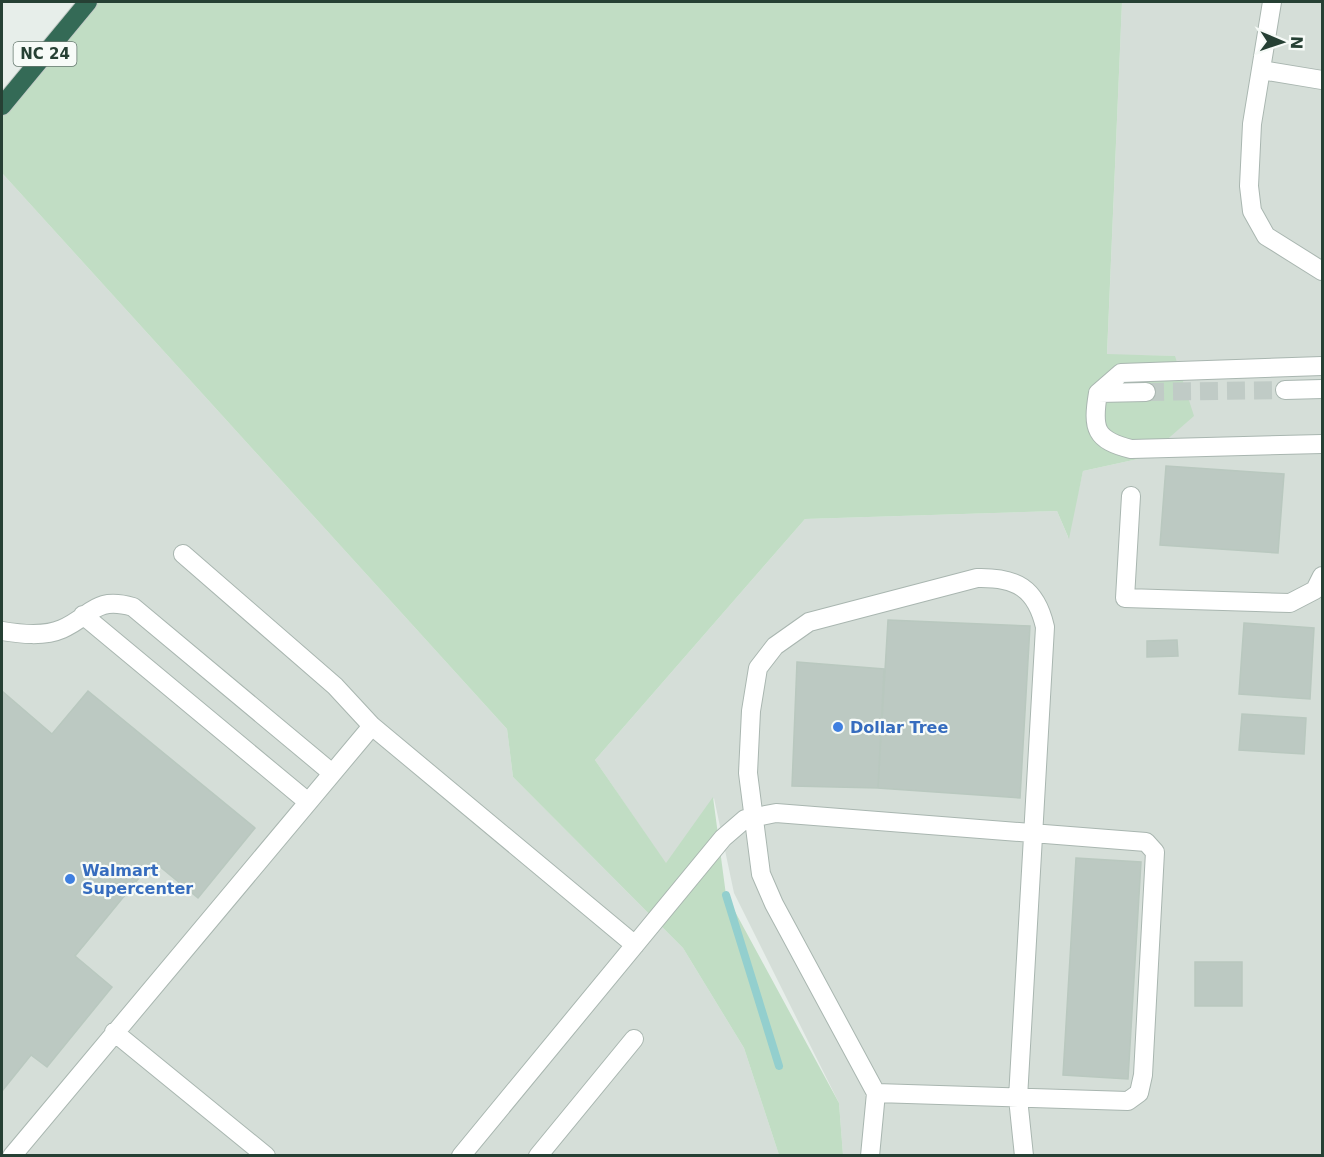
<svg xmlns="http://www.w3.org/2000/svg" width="1324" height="1157" font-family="'DejaVu Sans',sans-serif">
  <rect width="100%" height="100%" fill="#e7eeea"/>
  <path fill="#d5ded8" d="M 1122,2 L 1322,2 L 1322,1155 L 843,1155 L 839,1103 L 734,893 L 714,798 L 666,864 L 595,760 L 805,519 L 1057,511 L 1068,537 L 1083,471 L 1147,457 L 1175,356 L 1107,355 Z
    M 2,173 L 507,729 L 513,777 L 683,948 L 744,1048 L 779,1155 L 2,1155 Z"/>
  <path fill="#c1ddc4" d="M 88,2 L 1122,2 L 1107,354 L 1175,356 L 1194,416 L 1147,457 L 1083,471 L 1069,539 L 1057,511 L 805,519 L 595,760 L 666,863 L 713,797 L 726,895 L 839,1103 L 843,1155 L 779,1155 L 744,1048 L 683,948 L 513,777 L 507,729 L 2,173 L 2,106 Z"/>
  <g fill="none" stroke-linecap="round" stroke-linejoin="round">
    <path stroke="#93cfce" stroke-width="8" d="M 726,895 L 779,1066"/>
  </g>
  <path fill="#bcc9c2" stroke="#b9c8bf" stroke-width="1.5" d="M 1166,466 L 1284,474 L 1278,553 L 1160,545 Z
    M 888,620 L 1030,626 L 1020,798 L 878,788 Z
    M 1244,623 L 1314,628 L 1310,699 L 1239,694 Z
    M 1177,640 L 1178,656 L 1147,657 L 1147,641 Z
    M 797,662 L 884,669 L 878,788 L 792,786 Z
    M 2,691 L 52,734 L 88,691 L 255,828 L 198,898 L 153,861 L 75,956 L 112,987 L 47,1067 L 31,1055 L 2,1091 Z
    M 1242,714 L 1306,718 L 1304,754 L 1239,750 Z
    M 1076,858 L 1141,862 L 1128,1079 L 1063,1075 Z
    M 1195,962 L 1242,962 L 1242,1006 L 1195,1006 Z"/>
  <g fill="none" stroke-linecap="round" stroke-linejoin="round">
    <path stroke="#c0cbc6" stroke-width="18" stroke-dasharray="18 9" stroke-linecap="butt" d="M 1146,392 L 1285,390"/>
    <g stroke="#a9b6b0" stroke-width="20">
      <path id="minor" d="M 1272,2 L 1252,124 L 1249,186 L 1252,211 L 1266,236 L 1322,271
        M 1261,70 L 1322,80
        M 1322,366 L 1121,373 L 1098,393 C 1092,429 1095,440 1131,449 L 1322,444
        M 1285,390 L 1322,389
        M 1098,393 L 1146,392
        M 1131,496 L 1125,598 L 1290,603 L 1315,590 L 1322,576
        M 183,554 L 335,686 L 372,726 L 635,945
        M 83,615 L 308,802
        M 2,631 C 20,634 44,637 62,629 C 92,616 94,596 133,607 L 332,773
        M 114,1032 L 266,1156
        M 12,1156 L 372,726
        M 461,1156 L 723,838 L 745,819 L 776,813 L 1146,842 L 1155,852 L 1143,1075 L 1139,1093 L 1128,1101 L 876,1093
        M 538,1156 L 634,1039
        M 870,1156 L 876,1093 L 774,904 L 761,874 L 748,773 L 751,711 L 758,668 L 775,646 L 809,622 L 977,578 C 1016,577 1036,588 1045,627 L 1018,1098 L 1024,1156"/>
    </g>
    <g stroke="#c2cac6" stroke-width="20">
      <path id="highway" d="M 2,106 L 88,2"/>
    </g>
    <use href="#minor" stroke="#fff" stroke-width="18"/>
    <use href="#highway" stroke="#346a56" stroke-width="18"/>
  </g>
  <g fill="#3f7fe0" stroke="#f7fbf8" stroke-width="2">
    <circle cx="838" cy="727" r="6"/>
    <circle cx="70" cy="879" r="6"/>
  </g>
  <g text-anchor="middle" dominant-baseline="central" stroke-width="4.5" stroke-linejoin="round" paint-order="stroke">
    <rect fill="#f7fbf8" stroke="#65786f" stroke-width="1.5" x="13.5" y="42" width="63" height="24" rx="4.5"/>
    <g font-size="15" font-weight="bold" fill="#264034">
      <text x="45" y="54">NC 24</text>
    </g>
    <g font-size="16" font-weight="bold" fill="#366cbe" stroke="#f7fbf8" text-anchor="start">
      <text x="850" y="727">Dollar Tree</text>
      <text x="82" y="870">Walmart<tspan x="82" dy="18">Supercenter</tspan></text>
    </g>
  </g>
  <rect width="1324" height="1157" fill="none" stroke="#264034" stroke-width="6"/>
  <g transform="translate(1282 42) rotate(92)" stroke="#f7fbf8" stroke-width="4.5" paint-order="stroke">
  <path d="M0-4.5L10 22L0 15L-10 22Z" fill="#264034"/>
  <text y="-9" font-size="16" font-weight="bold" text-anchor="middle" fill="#264034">N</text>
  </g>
</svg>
